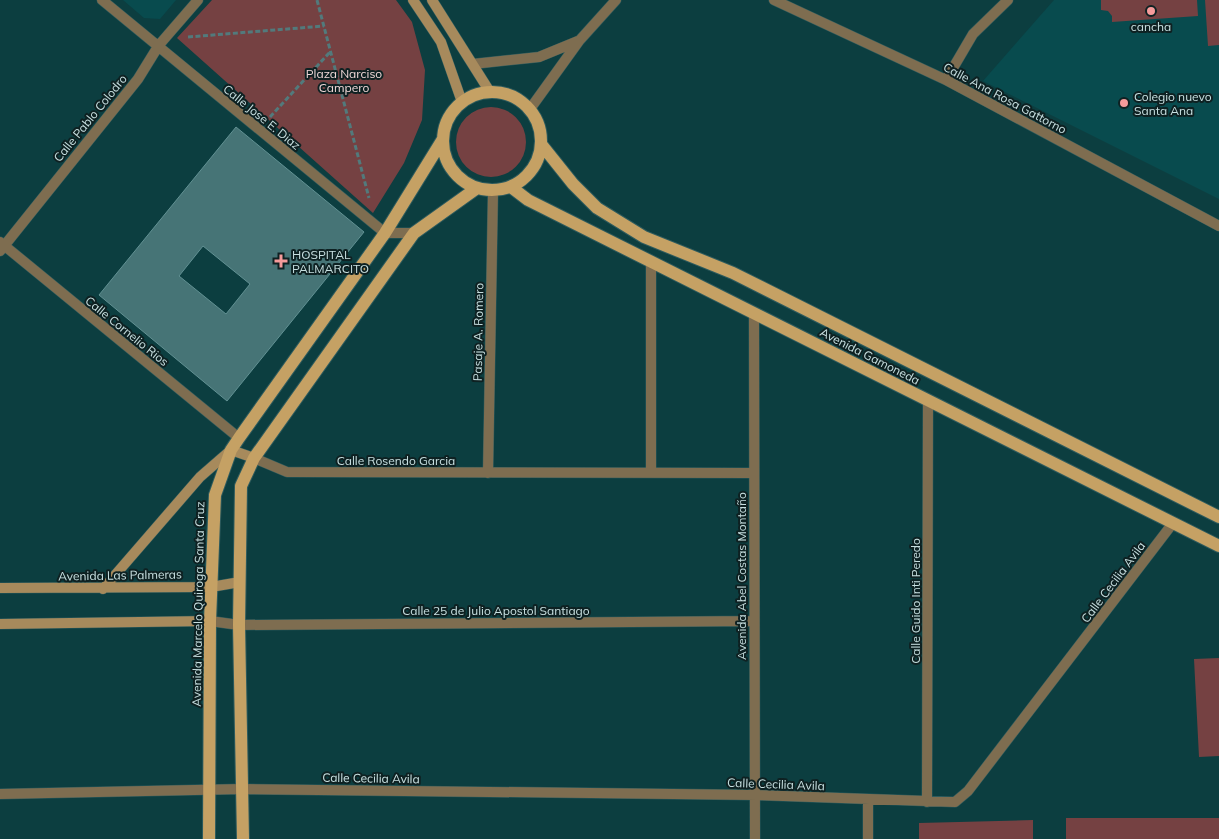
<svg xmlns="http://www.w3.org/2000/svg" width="1219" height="839" font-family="Mulish,sans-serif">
  <rect width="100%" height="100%" fill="#0c3e40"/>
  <path fill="#084b4e" d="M 123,0 L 176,0 L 160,19 L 144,18 Z
    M 1054,0 L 1219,0 L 1219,199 L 983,81 Z"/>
  <path fill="#754142" d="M 212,0 L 396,0 L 412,22 L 425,70 L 422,120 L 404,163 L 373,213 L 177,38 Z
    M 1101,0 L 1197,0 L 1198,16 L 1112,22 L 1112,16 L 1108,11 L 1101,10 Z
    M 1205,0 L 1219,0 L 1219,45 L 1208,46 Z
    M456 142a35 35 0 1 1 70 0a35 35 0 1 1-70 0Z
    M 1219,658 L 1219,756 L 1199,757 L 1194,659 Z
    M 1066,818 L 1219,818 L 1219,839 L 1066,839 Z
    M 1033,820 L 1033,839 L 919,839 L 919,823 Z"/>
  <path fill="#467476" stroke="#629193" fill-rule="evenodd" d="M 236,127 L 364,232 L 227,401 L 99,295 ZM 203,246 L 250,284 L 226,314 L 179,276 Z"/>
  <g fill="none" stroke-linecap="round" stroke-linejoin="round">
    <g stroke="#2e5b5d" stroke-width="11">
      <path id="street" d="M 102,0 L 385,233 L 414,233
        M 774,0 L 946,80 L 1219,226
        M 473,64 L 539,57 L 578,41
        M 946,80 L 973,34 L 1008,0
        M 530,109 L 579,41 L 616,0
        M 0,242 L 239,438
        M 0,251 L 138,79 L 159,45 L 198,0
        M 754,313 L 755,839
        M 254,458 L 287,472 L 754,473
        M 651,472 L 651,261
        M 488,473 L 493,191
        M 210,621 L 239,625 L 754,621
        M 0,794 L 243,789 L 755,795 L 955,802 L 968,791 L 1173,523
        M 927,802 L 928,400
        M 868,839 L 868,799"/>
    </g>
    <g stroke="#2e5b5d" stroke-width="11">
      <path id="secondary" d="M 413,0 L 441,42 L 462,102
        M 432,0 L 490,92
        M 0,588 L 211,587 L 240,582
        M 103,589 L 200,477 L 231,450 L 254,458
        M 0,624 L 210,621"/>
    </g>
    <g stroke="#2e5b5d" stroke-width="14">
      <path id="primary" d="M443 141a49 49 0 1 1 98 0a49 49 0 1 1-98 0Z
        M 541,144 L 573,184 L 597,208 L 644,237 L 733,273 L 1219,517
        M 511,187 L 528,200 L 1219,546
        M 209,839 L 210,621 L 215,495 L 231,450 L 239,438 L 385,233 L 443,139
        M 243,839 L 239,625 L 241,486 L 254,458 L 414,233 L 477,188"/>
    </g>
    <path stroke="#527a7c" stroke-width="3" stroke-dasharray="5 2.5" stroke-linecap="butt" d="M 317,0 L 369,198
      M 188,37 L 324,26
      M 270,117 L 330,52"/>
    <use href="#street" stroke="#7e6d50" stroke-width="10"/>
    <use href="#secondary" stroke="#a78a5c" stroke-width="10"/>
    <use href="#primary" stroke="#c5a164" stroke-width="12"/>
  </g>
  <g fill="#f59b9b" stroke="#0e2122" stroke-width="2">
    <circle cx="1151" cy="11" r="5"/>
    <circle cx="1124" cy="103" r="5"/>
    <path d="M278.5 253.5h5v5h5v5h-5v5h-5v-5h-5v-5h5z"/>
  </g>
  <g text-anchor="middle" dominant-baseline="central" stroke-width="4" stroke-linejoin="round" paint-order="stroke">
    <g font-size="12" fill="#c8e0e1" stroke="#0e2122" text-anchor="start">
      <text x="1151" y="26" text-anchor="middle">cancha</text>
      <text x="1134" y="96">Colegio nuevo<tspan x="1134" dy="14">Santa Ana</tspan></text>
      <text x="292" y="254">HOSPITAL<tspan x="292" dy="14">PALMARCITO</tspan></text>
    </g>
    <g font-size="12" fill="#f1d8d8" stroke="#0e2122">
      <text x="344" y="73">Plaza Narciso<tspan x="344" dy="14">Campero</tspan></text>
    </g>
    <g font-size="12" fill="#c8e0e1" stroke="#0e2122">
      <text transform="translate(1005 98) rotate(28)">Calle Ana Rosa Gattorno</text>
      <text transform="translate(262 117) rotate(39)">Calle Jose E. Diaz</text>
      <text transform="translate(90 118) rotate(-51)">Calle Pablo Colodro</text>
      <text transform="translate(127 331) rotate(39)">Calle Cornelio Rios</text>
      <text transform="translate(478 332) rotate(-89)">Pasaje A. Romero</text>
      <text transform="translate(870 356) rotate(27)">Avenida Gamoneda</text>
      <text x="396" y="460">Calle Rosendo Garcia</text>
      <text transform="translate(120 575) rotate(-1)">Avenida Las Palmeras</text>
      <text transform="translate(741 576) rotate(-90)">Avenida Abel Costas Montaño</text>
      <text transform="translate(1113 582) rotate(-53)">Calle Cecilia Avila</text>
      <text transform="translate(915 601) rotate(-90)">Calle Guido Inti Peredo</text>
      <text transform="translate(198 604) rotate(-89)">Avenida Marcelo Quiroga Santa Cruz</text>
      <text x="496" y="610">Calle 25 de Julio Apostol Santiago</text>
      <text transform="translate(371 778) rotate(1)">Calle Cecilia Avila</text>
      <text transform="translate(776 784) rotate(2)">Calle Cecilia Avila</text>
    </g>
  </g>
</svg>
